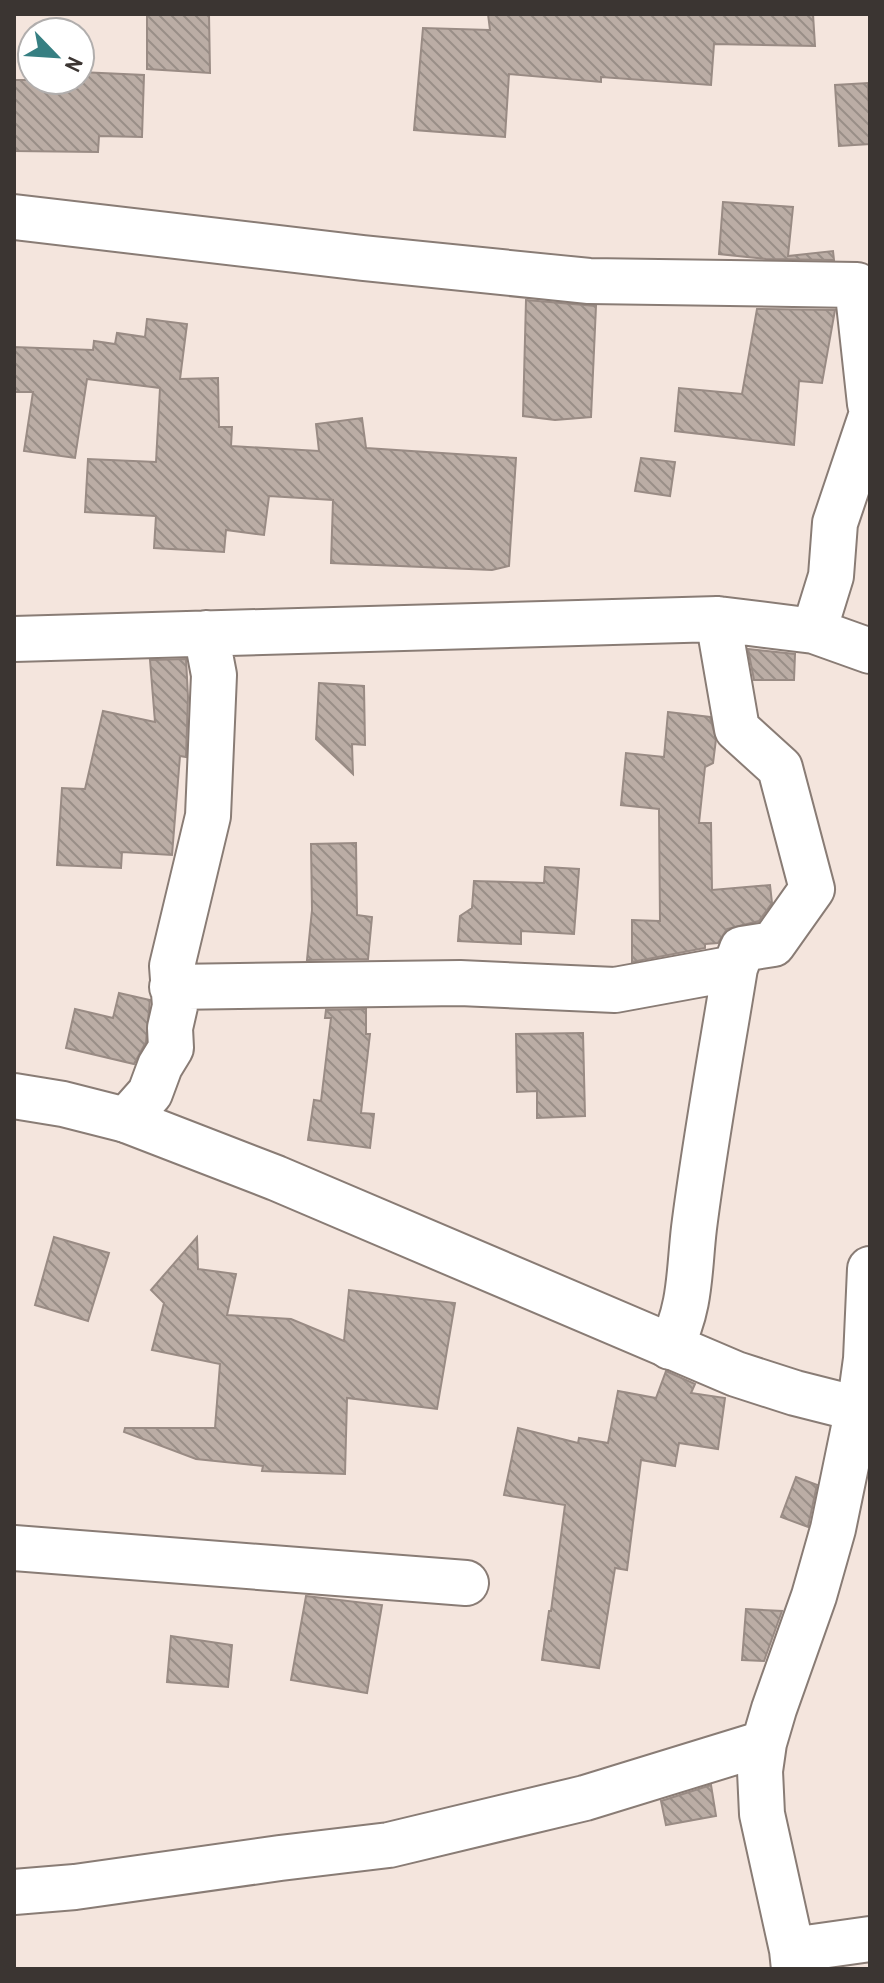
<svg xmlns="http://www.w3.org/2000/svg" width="884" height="1983" font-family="'Archivo Narrow',sans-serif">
  <defs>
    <pattern id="building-back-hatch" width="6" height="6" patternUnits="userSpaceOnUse" patternTransform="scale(2)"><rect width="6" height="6" fill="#bbada5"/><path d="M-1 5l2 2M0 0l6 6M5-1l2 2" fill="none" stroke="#998e87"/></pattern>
  </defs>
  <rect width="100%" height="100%" fill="#f4e5dd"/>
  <path fill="url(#building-back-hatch)" stroke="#998b84" stroke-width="2" d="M 147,14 L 209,14 L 210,73 L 147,69 Z
    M 488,14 L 813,14 L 815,46 L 714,44 L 711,85 L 601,77 L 601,82 L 509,74 L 505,137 L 414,130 L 423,28 L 490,30 Z
    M 80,72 L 144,75 L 142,137 L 99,136 L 98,152 L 14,151 L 14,80 L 80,80 Z
    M 868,83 L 870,144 L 839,146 L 835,85 Z
    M 723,202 L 793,207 L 788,256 L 833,251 L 834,260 L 766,259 L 719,254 Z
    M 526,300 L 596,306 L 591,417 L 555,420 L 523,416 Z
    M 757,309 L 835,310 L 822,383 L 799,381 L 794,445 L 675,431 L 679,388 L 742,394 Z
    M 147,319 L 187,324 L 180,379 L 218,378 L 219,427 L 232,427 L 231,446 L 319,451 L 316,424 L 362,418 L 366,448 L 516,458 L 509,566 L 492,570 L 331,563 L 333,500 L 269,496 L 264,535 L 226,530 L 224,552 L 154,548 L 156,516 L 85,512 L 88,459 L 156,462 L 160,388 L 87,379 L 75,458 L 24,451 L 33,392 L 14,392 L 14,347 L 93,350 L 94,341 L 115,344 L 117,333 L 145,337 Z
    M 641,458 L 675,462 L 670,496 L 635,491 Z
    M 748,649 L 795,654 L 794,680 L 754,680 Z
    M 186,659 L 188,697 L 186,757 L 180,756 L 172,855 L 122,852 L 121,868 L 57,865 L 62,788 L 85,789 L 103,711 L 155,722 L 150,660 Z
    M 319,683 L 364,686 L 365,745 L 352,744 L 353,774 L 316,739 Z
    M 668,712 L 710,717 L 716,739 L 713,763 L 705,767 L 699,823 L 711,823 L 712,890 L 770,885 L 772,903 L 759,921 L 727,929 L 718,943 L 705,944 L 705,948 L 632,962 L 632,920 L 660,921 L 659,809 L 621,805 L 626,753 L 664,757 Z
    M 356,843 L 357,915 L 372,917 L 368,959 L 307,960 L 312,910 L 311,844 Z
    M 545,867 L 579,869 L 574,934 L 521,931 L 521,944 L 458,941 L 460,916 L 472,908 L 474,881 L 544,883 Z
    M 119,993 L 150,1000 L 146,1042 L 134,1064 L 66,1048 L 75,1009 L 113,1018 Z
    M 366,1009 L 366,1034 L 370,1034 L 361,1113 L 374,1114 L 370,1148 L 308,1140 L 314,1100 L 321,1101 L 331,1018 L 325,1018 L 326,1010 Z
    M 583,1033 L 585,1116 L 537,1118 L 537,1091 L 517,1092 L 516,1034 Z
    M 54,1237 L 109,1253 L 88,1321 L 35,1305 Z
    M 197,1237 L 198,1269 L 236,1274 L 227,1315 L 291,1319 L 344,1341 L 349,1290 L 455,1303 L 437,1409 L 347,1398 L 345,1474 L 262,1471 L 263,1466 L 196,1459 L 124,1432 L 125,1428 L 215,1428 L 220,1364 L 152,1350 L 164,1303 L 151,1290 Z
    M 666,1371 L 695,1384 L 691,1393 L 725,1398 L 718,1449 L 679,1443 L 675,1466 L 641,1460 L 627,1570 L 615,1568 L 599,1668 L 542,1660 L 549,1611 L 551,1611 L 565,1505 L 504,1495 L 518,1428 L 578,1443 L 579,1438 L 608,1443 L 618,1391 L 656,1398 Z
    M 796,1477 L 817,1485 L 808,1527 L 781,1517 Z
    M 306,1596 L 382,1605 L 367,1693 L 291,1680 Z
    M 746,1609 L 782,1611 L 764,1661 L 742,1660 Z
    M 171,1636 L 232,1645 L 228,1687 L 167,1682 Z
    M 711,1785 L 716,1816 L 666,1825 L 661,1801 Z"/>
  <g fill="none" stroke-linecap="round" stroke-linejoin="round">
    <g stroke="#897c75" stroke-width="48">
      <path id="street" d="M 14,217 L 363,258 L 589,281 L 857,285 L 870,404
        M 814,631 L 831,576 L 835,523 L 870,419
        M 14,639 L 718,619 L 814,631 L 870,651
        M 172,987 L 460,983 L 615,990 L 735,968
        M 126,1120 L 150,1093 L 160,1066 L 171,1048 L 170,1028 L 175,1006 L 172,966 L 208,816 L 214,675 L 206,633
        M 670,1347 C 691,1309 689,1270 694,1228 C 705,1141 721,1054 735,968 L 742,949 L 773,944 L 812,889 L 780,768 L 737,729 L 718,619
        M 14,1548 L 466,1583
        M 14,1892 L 75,1887 L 280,1858 L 389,1845 L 585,1798 L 764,1743
        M 792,1950 L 870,1939
        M 794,1969 L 792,1950 L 762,1814 L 760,1771 L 764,1743 L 774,1709 L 814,1596 L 833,1529 L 862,1388 L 866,1359 L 870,1269"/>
    </g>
    <g stroke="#897c75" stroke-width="48">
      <path id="secondary" d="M 14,1096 L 63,1104 L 126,1120 L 276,1178 L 736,1374 L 795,1393 L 870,1412"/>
    </g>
    <use href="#street" stroke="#fff" stroke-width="44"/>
    <use href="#secondary" stroke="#fff" stroke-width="44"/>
  </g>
  <rect width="884" height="1983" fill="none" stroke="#3b3532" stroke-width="32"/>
  <g transform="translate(56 56) rotate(115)"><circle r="38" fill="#ffffff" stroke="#b1aead" stroke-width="2"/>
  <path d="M0-6L14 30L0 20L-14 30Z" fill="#367f82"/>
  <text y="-12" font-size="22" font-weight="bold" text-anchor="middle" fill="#3b3532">N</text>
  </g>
</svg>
